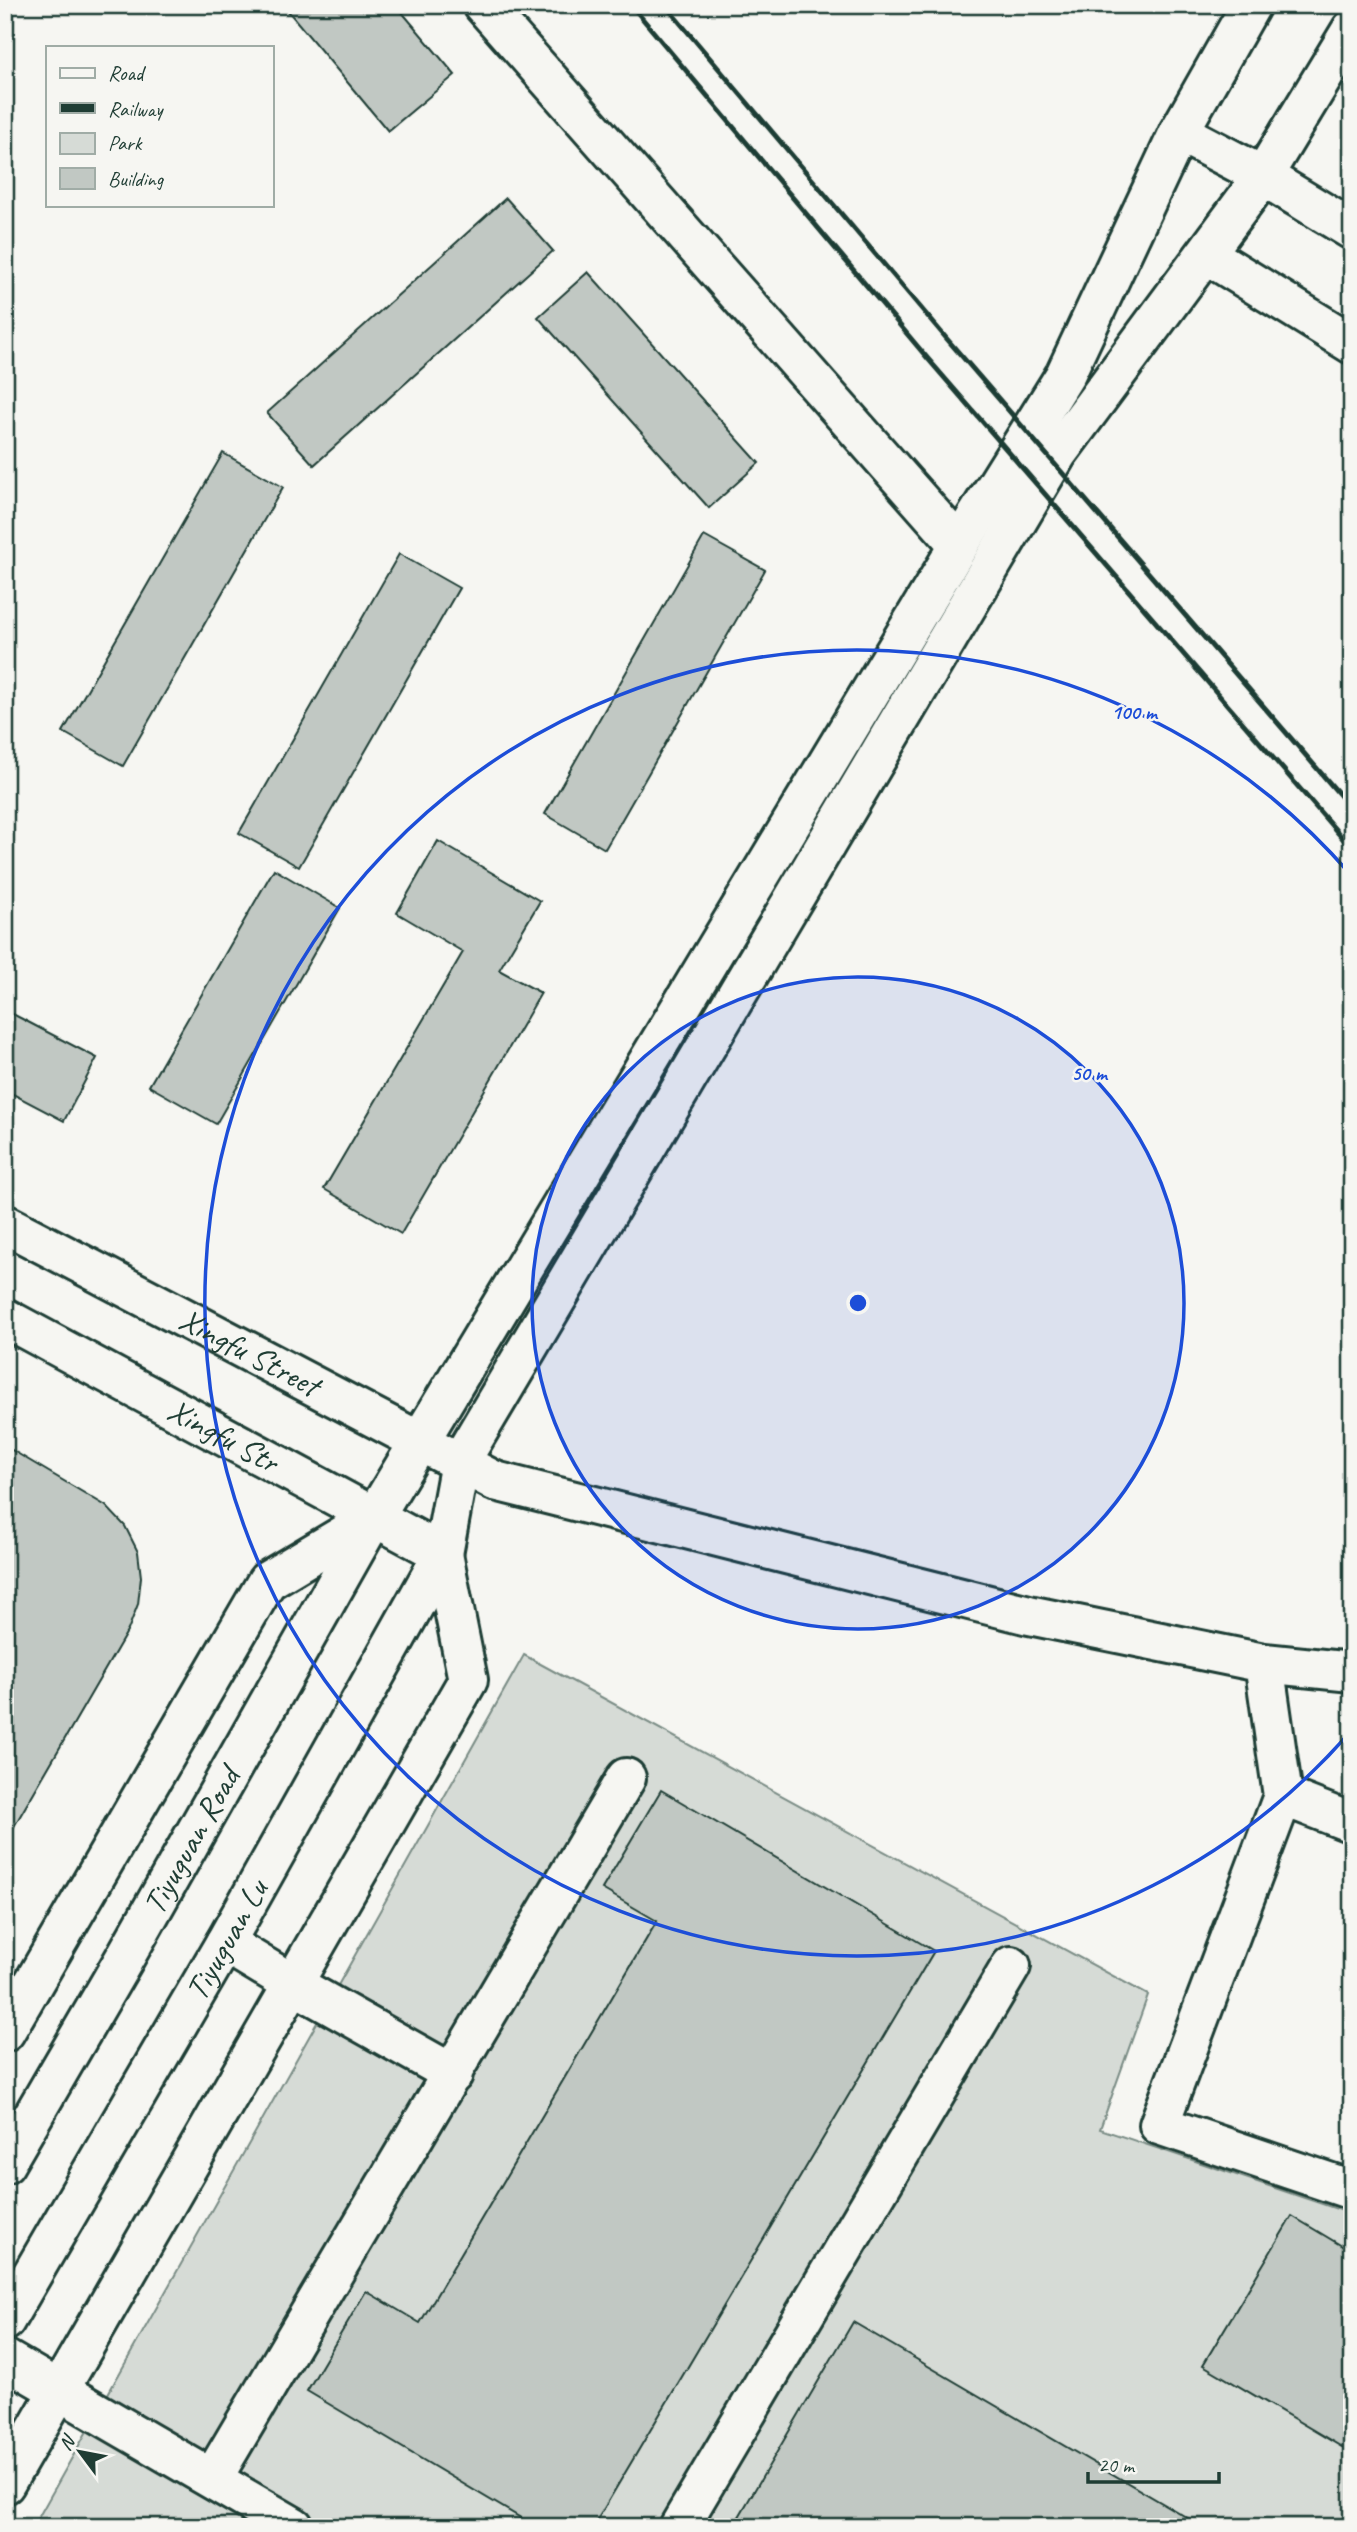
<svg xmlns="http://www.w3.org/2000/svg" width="1357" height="2532" font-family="Caveat,sans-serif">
  <rect width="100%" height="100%" fill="#f6f6f2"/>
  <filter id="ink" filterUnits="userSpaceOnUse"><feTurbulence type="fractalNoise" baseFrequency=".0143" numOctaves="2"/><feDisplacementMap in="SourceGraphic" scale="14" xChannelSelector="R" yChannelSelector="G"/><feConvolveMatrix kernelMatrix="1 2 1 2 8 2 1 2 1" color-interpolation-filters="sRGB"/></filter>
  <g filter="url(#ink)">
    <path fill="#d6dbd6" stroke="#7a8c85" stroke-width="2" d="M 524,1655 L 1148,1995 L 1100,2129 L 1352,2214 L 1352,2527 L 33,2527 Z"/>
    <path fill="#c1c8c3" stroke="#1f3d34" stroke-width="2" d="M 283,5 L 396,5 L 455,75 L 388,131 Z
      M 506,198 L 553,251 L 314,465 L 267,413 Z
      M 588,272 L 759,463 L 709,508 L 538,317 Z
      M 223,453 L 283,487 L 123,766 L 63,732 Z
      M 704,536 L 765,570 L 605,849 L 545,814 Z
      M 399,554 L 459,588 L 299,867 L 239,833 Z
      M 438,841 L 540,901 L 499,970 L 541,993 L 401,1234 L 324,1189 L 463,952 L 397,913 Z
      M 274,869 L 340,908 L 216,1124 L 149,1086 Z
      M 5,1010 L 97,1058 L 64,1121 L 5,1090 Z
      M 5,1446 L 106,1506 L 125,1526 L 138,1552 L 141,1577 L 138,1604 L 128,1630 L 5,1842 Z
      M 661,1790 L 934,1951 L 593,2527 L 536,2527 L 307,2391 L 366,2291 L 420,2323 L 657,1921 L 602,1889 Z
      M 1292,2216 L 1352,2252 L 1352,2453 L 1203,2365 Z
      M 853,2322 L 1203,2527 L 733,2527 Z"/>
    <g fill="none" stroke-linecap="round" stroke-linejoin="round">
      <g stroke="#1f3d34" stroke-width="44">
        <path id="minor" d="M 483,5 L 959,545
          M 1179,132 L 1263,176 L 1352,230
          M 1206,254 L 1352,344
          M 495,1481 L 1029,1615 L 1264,1663 L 1352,1672
          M 1264,1663 L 1283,1796 L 1159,2125 L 1352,2190
          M 1283,1796 L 1352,1823
          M 225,1943 L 293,1984 L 453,2074
          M 5,2032 L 267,1581 L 374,1517
          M 5,2359 L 294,2527
          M 212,2479 L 626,1778
          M 5,2484 L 468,1680 L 443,1554
          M 679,2527 L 1011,1966"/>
      </g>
      <g stroke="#1f3d34" stroke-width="44">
        <g id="major">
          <path id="s1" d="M 5,1224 L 495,1481"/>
          <path id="s2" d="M 5,1318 L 443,1554"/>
          <path id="s3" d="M 5,2164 L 123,1961 L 374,1517 L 959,545 L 1065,375 L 1179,132 L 1251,5"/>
          <path id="s4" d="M 5,2321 L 225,1943 L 443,1554 L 460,1462 L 1057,454 L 1263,176 L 1352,29"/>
        </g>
      </g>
      <use href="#minor" stroke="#f6f6f2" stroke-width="38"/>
      <use href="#major" stroke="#f6f6f2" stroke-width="38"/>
      <path stroke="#1f3d34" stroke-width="5" d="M 631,5 L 929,360 L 1352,849
        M 665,5 L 947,339 L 1352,809"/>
    </g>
  </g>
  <circle cx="858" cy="1303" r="326" fill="#1d4ed8" fill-opacity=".12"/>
  <g fill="none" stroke="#1d4ed8" stroke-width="3.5">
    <circle cx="858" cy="1303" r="326"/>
    <path d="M1351 1731A653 653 0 1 1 1351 875"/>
  </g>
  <g text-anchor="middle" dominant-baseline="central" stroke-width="5" stroke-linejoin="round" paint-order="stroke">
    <g font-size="33" fill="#1f3d34" stroke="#f6f6f2">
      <text stroke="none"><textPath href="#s1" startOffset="276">Xingfu Street</textPath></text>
      <text stroke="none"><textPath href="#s2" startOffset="248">Xingfu Str</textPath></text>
      <text stroke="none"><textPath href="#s3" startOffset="373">Tiyuguan Road</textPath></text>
      <text stroke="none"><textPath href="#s4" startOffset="441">Tiyuguan Lu</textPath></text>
    </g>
  </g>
  <circle cx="858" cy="1303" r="10" fill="#1d4ed8" stroke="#f6f6f2" stroke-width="3.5"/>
  <g font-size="21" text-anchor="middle" font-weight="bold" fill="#1d4ed8" stroke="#f6f6f2" stroke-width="5" stroke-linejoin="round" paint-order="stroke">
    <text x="1134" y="719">100 m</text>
    <text x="1089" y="1080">50 m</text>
  </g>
  <rect width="1357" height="2532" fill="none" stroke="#f6f6f2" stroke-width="28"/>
  <rect x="14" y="14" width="1329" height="2504" fill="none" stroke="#1f3d34" stroke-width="2.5" filter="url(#ink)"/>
  <rect x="46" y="46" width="228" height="161" fill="#f6f6f2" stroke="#a0aca6" stroke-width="2"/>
  <rect x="60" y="68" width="35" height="10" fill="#f6f6f2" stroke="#a0aca6" stroke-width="2"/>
  <text x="108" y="80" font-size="21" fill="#1f3d34">Road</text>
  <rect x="60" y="103" width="35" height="10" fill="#1f3d34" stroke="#a0aca6" stroke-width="2"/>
  <text x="108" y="116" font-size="21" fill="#1f3d34">Railway</text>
  <rect x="60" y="133" width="35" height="21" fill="#d6dbd6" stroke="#a0aca6" stroke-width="2"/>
  <text x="108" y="150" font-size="21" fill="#1f3d34">Park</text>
  <rect x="60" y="168" width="35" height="21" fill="#c1c8c3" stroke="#a0aca6" stroke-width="2"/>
  <text x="108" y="186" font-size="21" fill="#1f3d34">Building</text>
  <g transform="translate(80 2452) rotate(302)" stroke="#f6f6f2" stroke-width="5" paint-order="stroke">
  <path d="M0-5L12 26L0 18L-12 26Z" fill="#1f3d34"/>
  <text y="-10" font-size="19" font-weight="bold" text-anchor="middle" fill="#1f3d34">N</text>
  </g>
  <path d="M1088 2472v10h131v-10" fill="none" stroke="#1f3d34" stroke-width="3.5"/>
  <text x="1098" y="2472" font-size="21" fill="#1f3d34" stroke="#f6f6f2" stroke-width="5" paint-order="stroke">20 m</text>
</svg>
